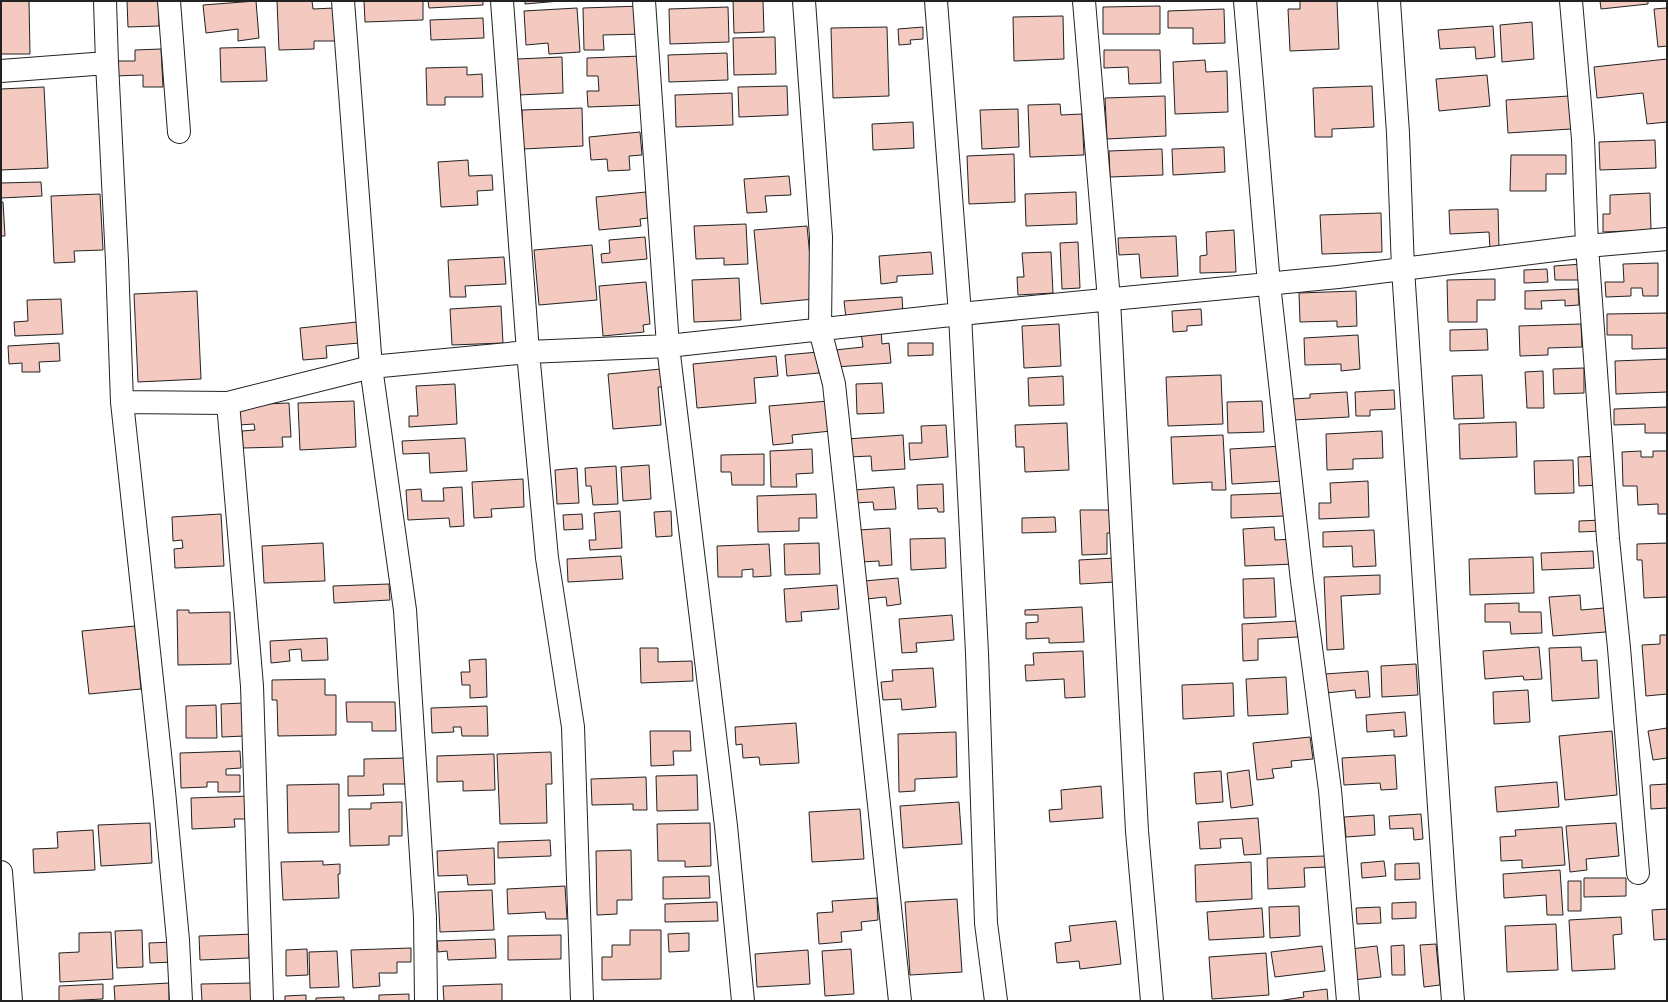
<svg xmlns="http://www.w3.org/2000/svg" width="1668" height="1002" font-family="Cabin,sans-serif">
  <rect width="100%" height="100%" fill="#fff"/>
  <path fill="#f3c9c0" stroke="#222" d="M 1,1 L 29,1 L 30,54 L 1,54 Z
    M 127,1 L 159,1 L 159,26 L 128,27 Z
    M 256,1 L 259,38 L 238,41 L 238,29 L 206,33 L 203,5 Z
    M 277,1 L 312,1 L 313,9 L 334,8 L 335,41 L 314,41 L 314,49 L 279,50 Z
    M 364,1 L 423,1 L 423,20 L 365,22 Z
    M 428,1 L 483,1 L 483,5 L 429,8 Z
    M 525,1 L 560,1 L 525,4 Z
    M 733,1 L 763,1 L 764,32 L 734,33 Z
    M 1300,1 L 1337,1 L 1339,49 L 1290,51 L 1288,9 L 1300,9 Z
    M 1600,1 L 1648,1 L 1648,4 L 1601,9 Z
    M 641,6 L 642,34 L 603,35 L 604,50 L 584,50 L 583,8 Z
    M 1160,6 L 1160,34 L 1103,34 L 1103,7 Z
    M 728,7 L 729,42 L 670,44 L 669,9 Z
    M 577,8 L 580,52 L 549,54 L 548,43 L 526,45 L 524,11 Z
    M 1667,8 L 1667,46 L 1658,47 L 1654,9 Z
    M 1224,9 L 1225,43 L 1193,44 L 1193,28 L 1168,28 L 1168,11 Z
    M 1063,16 L 1064,59 L 1014,61 L 1013,17 Z
    M 483,18 L 484,38 L 431,40 L 430,20 Z
    M 1532,22 L 1534,59 L 1502,62 L 1500,25 Z
    M 1493,26 L 1495,57 L 1476,59 L 1475,47 L 1440,49 L 1438,30 Z
    M 887,27 L 889,96 L 833,98 L 831,28 Z
    M 923,27 L 923,39 L 910,40 L 911,44 L 899,45 L 898,29 Z
    M 775,37 L 776,74 L 734,75 L 733,38 Z
    M 265,47 L 267,81 L 221,82 L 220,48 Z
    M 161,49 L 163,87 L 143,87 L 143,75 L 114,76 L 113,61 L 135,61 L 135,50 Z
    M 1104,50 L 1160,50 L 1161,83 L 1129,84 L 1128,67 L 1104,68 Z
    M 727,53 L 728,80 L 669,82 L 668,55 Z
    M 642,56 L 644,105 L 588,107 L 587,91 L 599,91 L 598,76 L 587,76 L 587,58 Z
    M 562,57 L 563,93 L 518,95 L 517,59 Z
    M 1667,59 L 1667,122 L 1647,124 L 1643,93 L 1597,98 L 1594,67 Z
    M 1205,60 L 1206,72 L 1227,71 L 1228,112 L 1175,114 L 1173,62 Z
    M 467,67 L 467,75 L 482,74 L 483,97 L 445,97 L 445,105 L 427,105 L 426,68 Z
    M 1487,75 L 1490,106 L 1439,111 L 1436,79 Z
    M 787,86 L 788,115 L 739,117 L 738,87 Z
    M 1372,86 L 1374,127 L 1332,129 L 1332,137 L 1315,137 L 1313,88 Z
    M 44,87 L 48,168 L 1,170 L 1,89 Z
    M 732,93 L 733,125 L 676,127 L 675,95 Z
    M 1165,96 L 1166,136 L 1107,139 L 1105,98 Z
    M 1569,96 L 1571,129 L 1508,133 L 1506,100 Z
    M 1060,104 L 1061,115 L 1082,114 L 1084,155 L 1030,157 L 1028,105 Z
    M 582,108 L 583,146 L 523,149 L 522,110 Z
    M 1018,109 L 1019,147 L 982,149 L 980,110 Z
    M 913,122 L 914,148 L 873,150 L 872,124 Z
    M 640,132 L 642,155 L 629,156 L 630,170 L 608,171 L 607,159 L 591,160 L 589,137 Z
    M 1655,140 L 1656,168 L 1600,170 L 1599,142 Z
    M 1224,147 L 1225,172 L 1173,175 L 1172,149 Z
    M 1162,149 L 1163,175 L 1110,177 L 1109,151 Z
    M 1014,154 L 1015,202 L 969,204 L 967,156 Z
    M 1511,155 L 1566,155 L 1566,174 L 1546,174 L 1546,191 L 1510,191 Z
    M 468,160 L 469,176 L 492,175 L 493,190 L 477,191 L 478,205 L 441,207 L 438,162 Z
    M 789,176 L 791,195 L 765,196 L 767,212 L 747,213 L 744,179 Z
    M 41,182 L 42,196 L 1,198 L 1,183 Z
    M 646,192 L 648,218 L 640,219 L 641,226 L 599,230 L 596,197 Z
    M 1076,192 L 1077,224 L 1026,226 L 1025,194 Z
    M 1650,193 L 1651,230 L 1603,232 L 1603,214 L 1610,214 L 1610,195 Z
    M 100,194 L 103,250 L 74,251 L 75,262 L 54,263 L 51,196 Z
    M 1,202 L 3,202 L 5,236 L 1,236 Z
    M 1498,209 L 1499,248 L 1490,249 L 1489,232 L 1450,234 L 1449,210 Z
    M 1381,213 L 1382,252 L 1322,254 L 1320,215 Z
    M 746,224 L 748,264 L 724,265 L 724,258 L 696,259 L 694,226 Z
    M 807,226 L 814,299 L 761,304 L 754,230 Z
    M 1234,230 L 1236,272 L 1200,273 L 1200,256 L 1207,255 L 1206,232 Z
    M 1176,236 L 1178,276 L 1141,278 L 1139,254 L 1119,255 L 1118,238 Z
    M 645,237 L 647,259 L 602,263 L 601,254 L 610,253 L 609,240 Z
    M 1078,242 L 1080,288 L 1062,289 L 1060,243 Z
    M 592,245 L 597,300 L 539,305 L 534,250 Z
    M 931,252 L 933,274 L 897,276 L 897,282 L 881,284 L 879,256 Z
    M 1051,252 L 1053,293 L 1018,295 L 1017,277 L 1024,277 L 1022,253 Z
    M 504,257 L 506,284 L 465,286 L 466,297 L 450,297 L 448,260 Z
    M 1658,263 L 1658,296 L 1643,296 L 1642,288 L 1631,288 L 1631,296 L 1606,297 L 1605,282 L 1624,282 L 1623,264 Z
    M 1583,264 L 1584,280 L 1555,280 L 1554,266 Z
    M 1547,269 L 1548,282 L 1524,283 L 1524,270 Z
    M 739,278 L 741,320 L 694,322 L 692,280 Z
    M 1495,279 L 1495,300 L 1477,300 L 1477,322 L 1448,322 L 1447,280 Z
    M 646,282 L 650,324 L 643,325 L 644,332 L 603,336 L 599,286 Z
    M 1578,289 L 1579,305 L 1565,306 L 1565,300 L 1541,301 L 1542,309 L 1525,309 L 1525,291 Z
    M 197,291 L 201,379 L 138,382 L 134,294 Z
    M 1356,291 L 1357,326 L 1337,327 L 1337,321 L 1300,322 L 1299,293 Z
    M 902,297 L 903,314 L 846,318 L 844,301 Z
    M 61,299 L 63,334 L 15,336 L 14,322 L 28,321 L 27,300 Z
    M 501,306 L 503,343 L 452,345 L 450,309 Z
    M 1201,309 L 1202,325 L 1187,326 L 1187,331 L 1173,332 L 1172,311 Z
    M 1667,313 L 1667,348 L 1632,349 L 1632,335 L 1607,335 L 1607,314 Z
    M 357,322 L 359,343 L 326,346 L 327,358 L 303,360 L 300,328 Z
    M 1059,324 L 1061,366 L 1024,368 L 1022,326 Z
    M 1581,324 L 1582,347 L 1548,348 L 1548,355 L 1520,356 L 1519,326 Z
    M 1487,329 L 1488,350 L 1450,351 L 1450,330 Z
    M 881,330 L 882,344 L 889,343 L 891,363 L 836,367 L 835,350 L 863,347 L 861,332 Z
    M 1358,335 L 1360,369 L 1341,371 L 1341,364 L 1305,365 L 1304,338 Z
    M 59,343 L 60,361 L 39,362 L 40,372 L 22,372 L 22,363 L 9,364 L 8,346 Z
    M 908,343 L 933,343 L 933,355 L 908,356 Z
    M 818,352 L 819,373 L 787,376 L 785,355 Z
    M 776,356 L 778,376 L 754,378 L 756,403 L 697,408 L 693,364 Z
    M 1667,359 L 1667,392 L 1616,394 L 1615,361 Z
    M 1584,368 L 1584,393 L 1554,394 L 1553,369 Z
    M 661,369 L 662,387 L 658,387 L 661,425 L 613,429 L 608,374 Z
    M 1543,371 L 1544,408 L 1527,408 L 1525,372 Z
    M 1221,375 L 1223,424 L 1168,426 L 1166,377 Z
    M 1482,375 L 1484,418 L 1454,419 L 1452,376 Z
    M 1063,376 L 1064,405 L 1029,406 L 1028,378 Z
    M 882,383 L 884,413 L 857,414 L 856,384 Z
    M 455,384 L 457,424 L 409,427 L 409,416 L 418,416 L 416,386 Z
    M 1394,390 L 1395,409 L 1370,410 L 1370,416 L 1356,416 L 1355,392 Z
    M 1347,392 L 1349,417 L 1293,420 L 1292,399 L 1310,398 L 1310,394 Z
    M 354,401 L 356,447 L 300,450 L 298,403 Z
    M 828,401 L 831,431 L 792,435 L 793,443 L 773,445 L 769,406 Z
    M 1262,401 L 1264,432 L 1228,433 L 1227,402 Z
    M 289,403 L 291,437 L 282,437 L 283,447 L 243,448 L 242,431 L 255,430 L 254,424 L 239,425 L 238,405 Z
    M 1667,407 L 1667,433 L 1645,433 L 1645,424 L 1614,425 L 1614,409 Z
    M 1516,422 L 1517,457 L 1460,459 L 1459,424 Z
    M 1067,423 L 1069,470 L 1025,472 L 1024,447 L 1016,447 L 1015,425 Z
    M 946,425 L 948,457 L 910,460 L 909,443 L 922,443 L 921,426 Z
    M 1382,431 L 1383,458 L 1353,459 L 1353,469 L 1327,470 L 1326,434 Z
    M 903,435 L 905,469 L 872,471 L 871,456 L 849,457 L 847,439 Z
    M 1223,435 L 1226,490 L 1212,490 L 1212,482 L 1173,484 L 1171,437 Z
    M 465,438 L 467,471 L 430,473 L 429,453 L 403,454 L 402,441 Z
    M 1283,446 L 1284,481 L 1232,484 L 1230,449 Z
    M 812,449 L 813,473 L 796,474 L 797,487 L 771,487 L 770,451 Z
    M 1641,451 L 1641,457 L 1653,457 L 1653,451 L 1667,451 L 1667,514 L 1658,514 L 1658,504 L 1638,505 L 1637,486 L 1623,486 L 1622,452 Z
    M 764,454 L 764,485 L 732,485 L 731,472 L 721,472 L 721,455 Z
    M 1600,456 L 1600,485 L 1579,486 L 1578,457 Z
    M 1573,460 L 1574,493 L 1535,494 L 1534,461 Z
    M 649,465 L 651,499 L 623,501 L 621,467 Z
    M 616,466 L 618,504 L 593,505 L 591,486 L 586,486 L 585,468 Z
    M 577,468 L 579,503 L 557,504 L 555,470 Z
    M 523,479 L 524,507 L 491,509 L 492,517 L 474,518 L 472,482 Z
    M 1368,481 L 1369,517 L 1319,519 L 1319,503 L 1331,503 L 1330,483 Z
    M 943,484 L 944,512 L 938,512 L 937,508 L 918,509 L 917,485 Z
    M 462,487 L 464,526 L 450,527 L 449,518 L 408,520 L 406,490 L 421,489 L 422,501 L 444,501 L 443,488 Z
    M 894,487 L 896,509 L 874,510 L 873,502 L 855,503 L 854,490 Z
    M 1285,493 L 1285,516 L 1231,518 L 1231,495 Z
    M 816,494 L 817,518 L 799,518 L 799,531 L 758,532 L 757,496 Z
    M 1080,510 L 1110,510 L 1111,533 L 1107,533 L 1107,554 L 1082,555 Z
    M 620,511 L 622,548 L 590,550 L 589,540 L 596,540 L 594,513 Z
    M 671,511 L 672,536 L 656,537 L 654,512 Z
    M 221,514 L 224,566 L 175,568 L 174,549 L 183,548 L 182,540 L 173,541 L 172,517 Z
    M 582,514 L 583,529 L 564,530 L 563,515 Z
    M 1055,517 L 1056,532 L 1022,533 L 1022,518 Z
    M 1602,520 L 1603,531 L 1579,532 L 1579,521 Z
    M 1274,527 L 1275,540 L 1294,539 L 1295,564 L 1245,566 L 1243,529 Z
    M 890,528 L 892,565 L 879,566 L 879,561 L 861,562 L 859,530 Z
    M 1374,530 L 1376,566 L 1353,567 L 1352,546 L 1323,547 L 1323,532 Z
    M 945,538 L 946,568 L 911,570 L 910,539 Z
    M 323,543 L 325,581 L 264,583 L 262,546 Z
    M 819,543 L 820,574 L 785,575 L 784,544 Z
    M 1667,543 L 1667,597 L 1644,598 L 1642,560 L 1637,560 L 1637,544 Z
    M 769,544 L 771,576 L 753,577 L 753,569 L 742,570 L 742,577 L 718,577 L 717,546 Z
    M 1593,551 L 1594,568 L 1542,570 L 1541,553 Z
    M 621,556 L 623,579 L 568,582 L 567,559 Z
    M 1533,557 L 1534,593 L 1470,595 L 1469,559 Z
    M 1115,558 L 1115,582 L 1080,584 L 1079,560 Z
    M 1380,575 L 1380,594 L 1341,596 L 1344,649 L 1327,650 L 1324,577 Z
    M 898,578 L 901,604 L 887,606 L 886,597 L 866,599 L 864,581 Z
    M 1274,578 L 1276,617 L 1244,618 L 1243,579 Z
    M 389,584 L 390,600 L 334,603 L 333,586 Z
    M 837,585 L 839,609 L 801,612 L 802,621 L 786,622 L 784,589 Z
    M 1580,595 L 1581,610 L 1604,608 L 1606,632 L 1553,636 L 1549,597 Z
    M 1519,603 L 1519,612 L 1541,612 L 1542,633 L 1511,634 L 1510,622 L 1485,622 L 1485,604 Z
    M 1082,607 L 1084,642 L 1049,643 L 1049,638 L 1026,639 L 1026,623 L 1038,622 L 1038,615 L 1025,615 L 1025,610 Z
    M 177,610 L 189,610 L 189,613 L 230,612 L 231,664 L 178,665 Z
    M 952,615 L 954,640 L 916,643 L 917,652 L 902,653 L 899,619 Z
    M 1297,621 L 1298,637 L 1258,639 L 1258,660 L 1243,661 L 1242,624 Z
    M 135,626 L 141,689 L 89,694 L 82,631 Z
    M 1660,635 L 1667,635 L 1667,694 L 1646,696 L 1642,645 L 1660,644 Z
    M 327,638 L 328,660 L 302,661 L 301,649 L 289,650 L 290,661 L 271,663 L 270,641 Z
    M 1539,647 L 1542,679 L 1524,680 L 1523,676 L 1485,679 L 1483,651 Z
    M 1581,647 L 1582,661 L 1597,660 L 1599,698 L 1552,701 L 1549,648 Z
    M 640,648 L 658,648 L 658,662 L 692,661 L 693,681 L 641,683 Z
    M 1083,651 L 1085,697 L 1065,698 L 1064,679 L 1026,681 L 1025,665 L 1034,665 L 1033,653 Z
    M 486,659 L 487,697 L 470,698 L 470,685 L 462,685 L 461,672 L 470,672 L 469,660 Z
    M 1416,664 L 1418,695 L 1382,697 L 1381,666 Z
    M 933,668 L 936,707 L 902,710 L 901,699 L 883,700 L 881,682 L 893,681 L 892,670 Z
    M 1368,671 L 1370,697 L 1356,698 L 1355,690 L 1326,693 L 1325,674 Z
    M 1286,677 L 1288,714 L 1248,716 L 1246,679 Z
    M 325,679 L 325,695 L 336,695 L 336,735 L 278,736 L 277,700 L 272,700 L 272,680 Z
    M 1233,683 L 1234,716 L 1183,719 L 1182,685 Z
    M 1528,690 L 1530,722 L 1494,724 L 1493,692 Z
    M 346,702 L 395,702 L 396,731 L 372,731 L 372,722 L 347,722 Z
    M 244,703 L 245,736 L 222,737 L 221,704 Z
    M 216,705 L 217,738 L 186,738 L 186,706 Z
    M 487,706 L 488,736 L 462,736 L 461,727 L 453,727 L 454,732 L 432,733 L 431,708 Z
    M 1405,712 L 1407,736 L 1394,737 L 1394,730 L 1367,732 L 1366,715 Z
    M 796,723 L 799,763 L 760,765 L 759,757 L 743,758 L 742,744 L 736,745 L 735,727 Z
    M 1667,728 L 1667,758 L 1653,760 L 1648,731 Z
    M 650,731 L 690,731 L 691,751 L 673,751 L 674,765 L 651,766 Z
    M 1612,731 L 1617,795 L 1565,800 L 1559,736 Z
    M 956,732 L 957,777 L 915,779 L 915,791 L 899,792 L 898,734 Z
    M 1310,737 L 1313,759 L 1291,761 L 1292,767 L 1272,769 L 1274,778 L 1257,780 L 1253,743 Z
    M 240,751 L 241,768 L 226,769 L 226,775 L 240,775 L 240,792 L 218,792 L 218,782 L 207,782 L 207,787 L 181,788 L 180,753 Z
    M 551,752 L 552,784 L 546,784 L 547,823 L 500,824 L 497,754 Z
    M 494,754 L 495,790 L 463,791 L 463,781 L 437,782 L 437,756 Z
    M 1395,755 L 1397,789 L 1381,790 L 1380,783 L 1344,785 L 1342,758 Z
    M 405,758 L 406,784 L 383,784 L 384,795 L 348,796 L 348,776 L 364,776 L 364,759 Z
    M 1249,770 L 1253,805 L 1231,808 L 1227,773 Z
    M 1221,771 L 1223,802 L 1196,804 L 1194,773 Z
    M 697,775 L 698,810 L 657,811 L 656,776 Z
    M 646,777 L 647,810 L 633,810 L 633,804 L 592,805 L 591,779 Z
    M 1557,782 L 1559,807 L 1497,812 L 1495,787 Z
    M 339,784 L 339,832 L 288,833 L 287,785 Z
    M 1667,784 L 1667,808 L 1651,809 L 1650,785 Z
    M 1101,786 L 1103,818 L 1050,822 L 1049,810 L 1062,809 L 1061,790 Z
    M 251,796 L 251,819 L 234,819 L 235,827 L 192,829 L 191,798 Z
    M 402,802 L 402,836 L 389,836 L 389,845 L 350,846 L 349,809 L 371,809 L 371,803 Z
    M 959,802 L 962,844 L 903,848 L 900,806 Z
    M 860,809 L 864,859 L 812,862 L 809,812 Z
    M 1421,814 L 1423,839 L 1414,840 L 1413,828 L 1390,829 L 1389,816 Z
    M 1374,815 L 1375,835 L 1346,837 L 1344,817 Z
    M 1258,818 L 1261,854 L 1244,855 L 1242,838 L 1220,839 L 1221,848 L 1200,849 L 1198,822 Z
    M 150,823 L 152,863 L 101,866 L 98,825 Z
    M 710,823 L 711,866 L 685,867 L 685,861 L 658,861 L 657,824 Z
    M 1616,823 L 1619,856 L 1586,859 L 1587,870 L 1570,872 L 1566,826 Z
    M 1562,827 L 1565,865 L 1522,868 L 1522,860 L 1501,861 L 1500,837 L 1516,836 L 1515,830 Z
    M 93,830 L 95,870 L 34,873 L 33,849 L 58,848 L 57,832 Z
    M 550,840 L 551,856 L 498,858 L 498,842 Z
    M 494,848 L 495,884 L 468,885 L 467,875 L 438,876 L 437,851 Z
    M 631,850 L 632,900 L 617,900 L 617,914 L 597,915 L 596,851 Z
    M 1325,856 L 1326,867 L 1304,868 L 1305,887 L 1268,889 L 1267,858 Z
    M 323,861 L 323,865 L 340,864 L 340,874 L 338,874 L 339,898 L 283,900 L 281,862 Z
    M 1384,861 L 1386,876 L 1362,878 L 1361,863 Z
    M 1251,862 L 1252,899 L 1196,902 L 1195,865 Z
    M 1419,863 L 1420,879 L 1395,880 L 1395,864 Z
    M 1560,870 L 1563,915 L 1547,915 L 1546,895 L 1504,898 L 1503,874 Z
    M 709,876 L 710,898 L 663,899 L 663,877 Z
    M 1584,878 L 1626,878 L 1626,896 L 1584,897 Z
    M 1568,881 L 1581,881 L 1581,911 L 1568,911 Z
    M 565,886 L 567,919 L 546,919 L 545,912 L 508,914 L 507,889 Z
    M 492,890 L 494,930 L 440,932 L 438,892 Z
    M 877,898 L 878,920 L 861,922 L 862,930 L 841,932 L 842,942 L 819,944 L 817,913 L 833,912 L 832,901 Z
    M 957,899 L 962,972 L 910,975 L 905,902 Z
    M 717,902 L 718,921 L 665,922 L 665,904 Z
    M 1416,902 L 1416,918 L 1392,919 L 1392,903 Z
    M 1299,906 L 1300,936 L 1270,938 L 1269,907 Z
    M 1380,907 L 1381,923 L 1357,924 L 1356,908 Z
    M 1262,908 L 1264,937 L 1209,940 L 1207,912 Z
    M 1667,909 L 1667,939 L 1654,940 L 1652,910 Z
    M 1621,917 L 1622,934 L 1613,935 L 1615,969 L 1572,971 L 1569,920 Z
    M 1116,921 L 1121,964 L 1080,969 L 1079,961 L 1057,963 L 1055,943 L 1071,941 L 1069,926 Z
    M 1556,924 L 1558,970 L 1507,972 L 1505,926 Z
    M 142,930 L 143,967 L 117,968 L 115,931 Z
    M 630,930 L 661,930 L 661,979 L 602,980 L 602,957 L 612,957 L 612,945 L 630,945 Z
    M 111,932 L 113,979 L 60,982 L 59,953 L 79,952 L 79,933 Z
    M 689,933 L 689,951 L 669,952 L 668,934 Z
    M 255,934 L 255,944 L 249,945 L 249,958 L 200,960 L 199,936 Z
    M 561,935 L 561,959 L 508,960 L 508,936 Z
    M 495,939 L 496,958 L 448,960 L 447,951 L 438,952 L 437,941 Z
    M 173,942 L 174,962 L 150,963 L 149,943 Z
    M 1436,944 L 1440,985 L 1424,987 L 1420,945 Z
    M 1404,945 L 1405,975 L 1392,975 L 1391,946 Z
    M 1322,946 L 1325,971 L 1275,977 L 1271,952 Z
    M 1377,946 L 1381,977 L 1353,980 L 1350,949 Z
    M 411,948 L 411,962 L 397,962 L 397,973 L 379,973 L 380,986 L 353,988 L 351,950 Z
    M 307,949 L 308,975 L 286,976 L 286,950 Z
    M 851,949 L 854,994 L 825,996 L 822,951 Z
    M 808,950 L 810,984 L 757,987 L 755,954 Z
    M 337,951 L 339,987 L 310,988 L 309,952 Z
    M 1266,953 L 1269,995 L 1212,999 L 1209,957 Z
    M 169,983 L 169,1001 L 115,1001 L 114,986 Z
    M 251,983 L 252,1001 L 202,1001 L 201,984 Z
    M 103,984 L 103,999 L 59,1001 L 59,986 Z
    M 502,984 L 502,1001 L 444,1001 L 443,986 Z
    M 1327,989 L 1328,1001 L 1277,1001 L 1304,997 L 1303,992 Z
    M 409,994 L 409,1001 L 379,1001 L 379,995 Z
    M 306,995 L 306,1001 L 285,1001 L 285,996 Z
    M 344,997 L 344,1001 L 316,1001 L 316,998 Z"/>
  <g fill="none" stroke-linecap="round" stroke-linejoin="round">
    <g stroke="#222" stroke-width="24">
      <path id="minor" d="M 105,1 L 107,63 L 117,261 L 122,402 L 164,791 L 178,940 L 181,1001
        M 169,1 L 179,132
        M 343,1 L 371,367 L 405,610 L 425,917 L 426,1001
        M 502,1 L 528,352 L 547,558 L 573,727 L 582,1001
        M 644,1 L 668,346 L 726,826 L 743,1001
        M 804,1 L 821,237 L 820,330 L 834,384 L 900,1001
        M 936,1 L 960,314 L 977,653 L 986,923 L 996,1001
        M 1084,1 L 1109,300 L 1137,831 L 1152,1001
        M 1245,1 L 1269,284 L 1302,581 L 1330,790 L 1348,1001
        M 1389,1 L 1398,133 L 1403,269 L 1445,897 L 1453,1001
        M 1571,1 L 1583,139 L 1587,246 L 1608,539 L 1619,648 L 1638,873
        M 1,71 L 107,63
        M 122,402 L 228,403 L 371,367 L 528,352 L 668,346 L 960,314 L 1338,277 L 1587,246 L 1667,239
        M 228,403 L 252,686 L 262,1001
        M 1,872 L 11,1001"/>
    </g>
    <use href="#minor" stroke="#fff" stroke-width="22"/>
  </g>
  <rect width="1668" height="1002" fill="none" stroke="#222222" stroke-width="4"/>
</svg>
